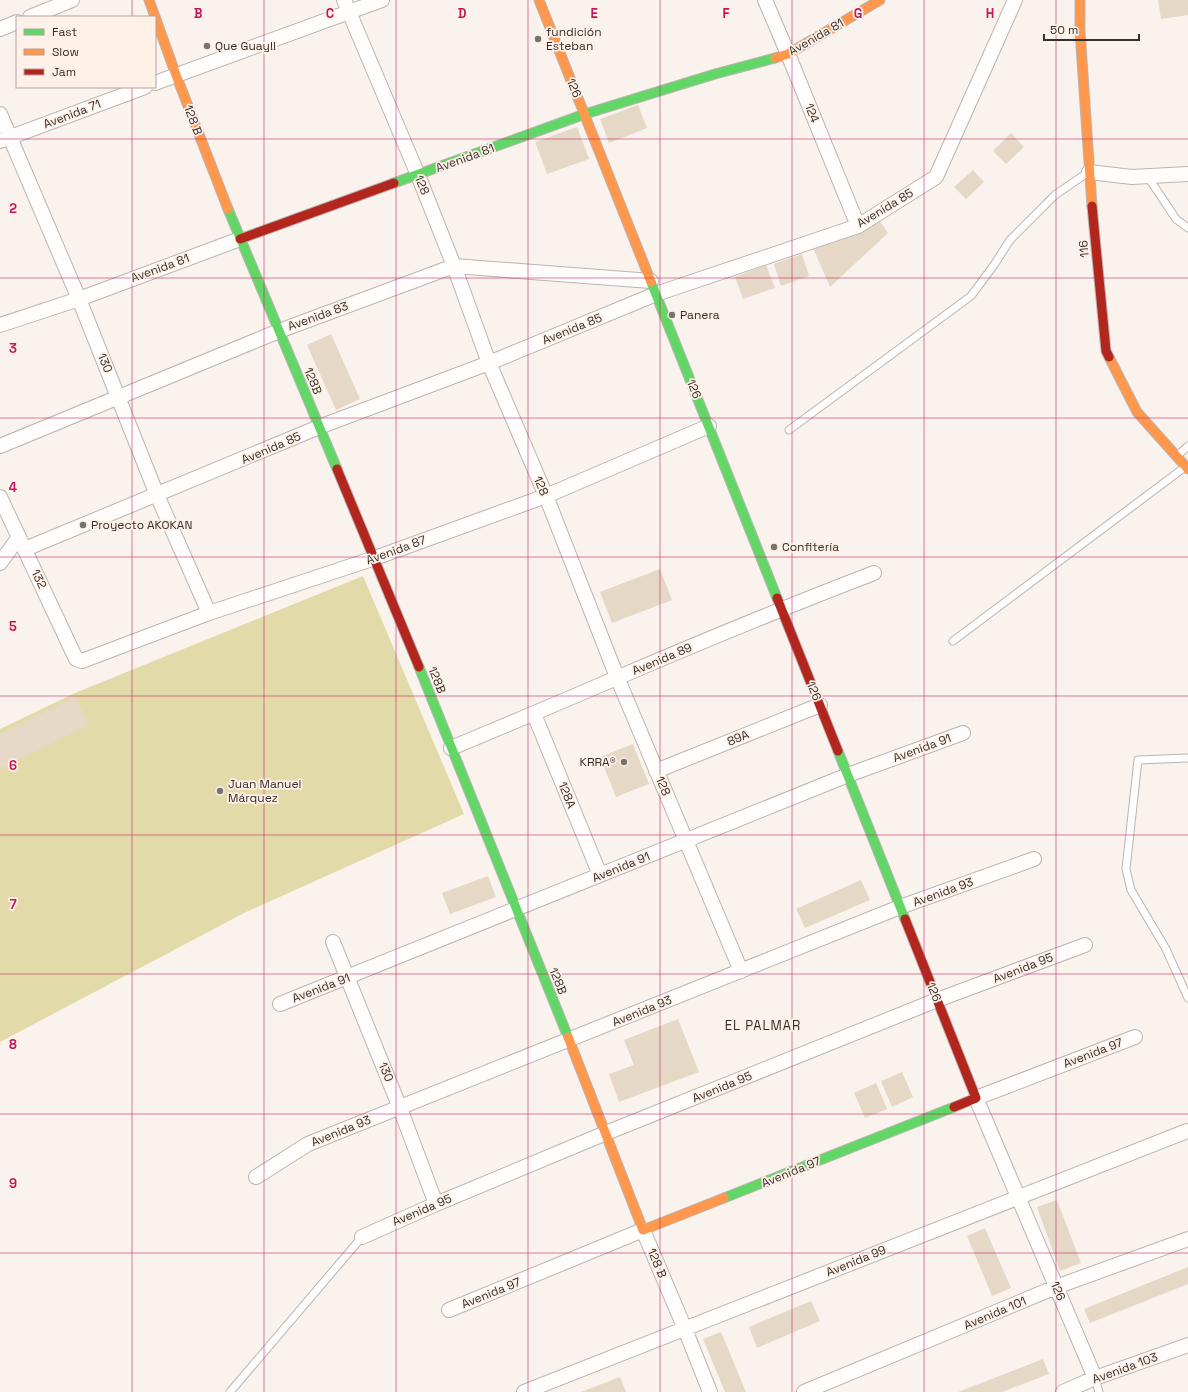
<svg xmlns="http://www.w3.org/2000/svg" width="1188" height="1392" font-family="'Space Grotesk',sans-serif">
  <rect width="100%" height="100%" fill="#faf2ed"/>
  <path fill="#e3daa9" d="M 363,576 L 464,814 L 244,913 L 0,1042 L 0,729 L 75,693 Z"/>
  <path fill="#e5d8c6" d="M 1158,0 L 1188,0 L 1188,15 L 1161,19 Z
    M 638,105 L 647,128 L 609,143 L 600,119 Z
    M 577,127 L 589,159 L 547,174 L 535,142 Z
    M 1011,133 L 1024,147 L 1006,164 L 993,151 Z
    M 973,170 L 984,182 L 966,199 L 954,187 Z
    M 879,220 L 888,233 L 830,287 L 813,248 Z
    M 802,254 L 809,276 L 781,286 L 774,264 Z
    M 766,265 L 775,288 L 743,299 L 735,277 Z
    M 331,334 L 360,399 L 336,410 L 307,345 Z
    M 660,569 L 672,600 L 612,623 L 600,592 Z
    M 75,697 L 89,725 L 0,769 L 0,734 Z
    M 633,744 L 649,784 L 616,797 L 600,757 Z
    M 488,876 L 496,897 L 450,914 L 442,893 Z
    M 861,880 L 870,900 L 805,928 L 796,909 Z
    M 678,1019 L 699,1072 L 619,1102 L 609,1074 L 634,1065 L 624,1040 Z
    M 902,1072 L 913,1097 L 892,1107 L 881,1081 Z
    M 876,1083 L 887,1109 L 865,1118 L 854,1093 Z
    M 1057,1200 L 1081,1263 L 1060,1271 L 1037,1207 Z
    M 985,1228 L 1011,1288 L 992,1296 L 967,1236 Z
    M 1188,1267 L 1188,1284 L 1090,1323 L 1084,1309 Z
    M 811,1301 L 820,1321 L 757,1348 L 749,1327 Z
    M 721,1332 L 746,1392 L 725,1392 L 703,1339 Z
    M 1043,1359 L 1049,1374 L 1002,1392 L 958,1392 Z
    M 620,1377 L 626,1392 L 581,1392 Z"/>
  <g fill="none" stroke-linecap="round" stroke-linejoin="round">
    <g stroke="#bbb5b2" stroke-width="9">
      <path id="lane" d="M 1146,177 L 1148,177 L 1176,219 L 1188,228
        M 789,430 L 971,296 L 994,265 L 1010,240 L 1055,195 L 1087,173
        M 1177,456 L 1188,446
        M 953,641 L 1185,467
        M 1188,758 L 1138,760 L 1126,869 L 1131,890 L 1166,949 L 1188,998
        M 1095,1378 L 1099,1392
        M 230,1392 L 362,1237"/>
    </g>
    <g stroke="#bbb5b2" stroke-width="16">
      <path id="street" d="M 344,0 L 418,175 L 454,266 L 489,363 L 546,496 L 617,677 L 741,971
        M 765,0 L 788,54 L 858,226
        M 30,17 L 72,0
        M 0,29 L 17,22
        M 155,83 L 382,0
        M 0,114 L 79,299 L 157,495 L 209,613
        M 0,141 L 145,87
        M 1089,172 L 1132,177 L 1188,174
        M 0,325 L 79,299 L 240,239
        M 0,446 L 279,331 L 454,266 L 651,281
        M 0,497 L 76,659 L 82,661 L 209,613 L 375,558 L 546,496 L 709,426
        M 25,549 L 319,427 L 489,363 L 656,294 L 858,226 L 936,177 L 1015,0
        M 0,563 L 19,537
        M 534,714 L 600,875
        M 451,748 C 507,725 563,701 619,677 C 703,641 788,606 874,573
        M 656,771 L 820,705
        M 333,942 L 400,1108 L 436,1204
        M 280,1004 L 848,775 L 963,733
        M 256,1177 L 308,1144 L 900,907 L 1034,859
        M 362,1237 L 436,1204 L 606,1133 L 937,1000 L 1085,945
        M 449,1310 L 643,1230 L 685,1329 L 710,1392
        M 1095,1378 L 976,1098 L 1135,1037
        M 524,1392 L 1187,1131
        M 804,1392 L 1056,1287 L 1188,1239
        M 1063,1392 L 1095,1378 L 1188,1345"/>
    </g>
    <g stroke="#bbb5b2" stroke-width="11">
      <path id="fast" d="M 394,183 L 585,114 L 715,74 L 775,58
        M 228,209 L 337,469
        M 651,282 L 777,598
        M 419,667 L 568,1037
        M 838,751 L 905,919
        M 724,1198 L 954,1107"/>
    </g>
    <g stroke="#bbb5b2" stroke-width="11">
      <path id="slow" d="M 149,0 L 176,75 L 228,209
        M 539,0 L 651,282
        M 1080,0 L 1080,31 L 1092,206
        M 775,58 L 788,54 L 880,0
        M 1109,357 L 1137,412 L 1188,469
        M 568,1037 L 643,1230 L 724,1198"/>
    </g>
    <g stroke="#bbb5b2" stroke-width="11">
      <path id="jam" d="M 1092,206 L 1106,351 L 1109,357
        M 240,239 L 394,183
        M 337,469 L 419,667
        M 777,598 L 838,751
        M 905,919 L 976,1098 L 954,1107"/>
    </g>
    <use href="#lane" stroke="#fefdfc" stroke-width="7"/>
    <use href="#street" stroke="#fefdfc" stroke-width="14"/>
    <use href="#fast" stroke="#63d668" stroke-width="9"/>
    <use href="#slow" stroke="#ff974d" stroke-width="9"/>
    <use href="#jam" stroke="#b3261e" stroke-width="9"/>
  </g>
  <path fill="none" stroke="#c2185b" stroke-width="1" stroke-opacity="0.55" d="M 132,0 L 132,17M 264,0 L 264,1392M 396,0 L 396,1392M 528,0 L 528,1392M 660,0 L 660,1392M 792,0 L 792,1392M 924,0 L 924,1392M 1056,0 L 1056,1392M 132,87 L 132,1392M 0,139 L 1188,139M 0,278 L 1188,278M 0,418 L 1188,418M 0,557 L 1188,557M 0,696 L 1188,696M 0,835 L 1188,835M 0,974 L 1188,974M 0,1114 L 1188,1114M 0,1253 L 1188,1253"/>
  <g fill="#797370" stroke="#fff1e8" stroke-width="1.5">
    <circle cx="538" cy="39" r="4"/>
    <circle cx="207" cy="46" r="4"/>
    <circle cx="672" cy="315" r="4"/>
    <circle cx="83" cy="525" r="4"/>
    <circle cx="774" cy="547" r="4"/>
    <circle cx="624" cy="762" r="4"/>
    <circle cx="220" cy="791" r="4"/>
  </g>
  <g text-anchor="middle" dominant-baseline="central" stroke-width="3.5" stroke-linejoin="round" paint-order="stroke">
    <g font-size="12" fill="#342f2c" stroke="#fff1e8" text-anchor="start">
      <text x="546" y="32">fundición<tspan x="546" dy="14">Esteban</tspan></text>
      <text x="215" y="46">Que Guay!!</text>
      <text x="680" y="315">Panera</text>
      <text x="91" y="525">Proyecto AKOKAN</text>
      <text x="782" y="547">Confitería</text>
      <text x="616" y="762" text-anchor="end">KRRA®</text>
      <text x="228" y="784">Juan Manuel<tspan x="228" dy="14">Márquez</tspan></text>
    </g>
    <g font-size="12" fill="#342f2c" stroke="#fff1e8">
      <text transform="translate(816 37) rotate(-30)">Avenida 81</text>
      <text transform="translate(574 88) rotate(68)">126</text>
      <text transform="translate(812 113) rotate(68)">124</text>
      <text transform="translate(72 114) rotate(-21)">Avenida 71</text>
      <text transform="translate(193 120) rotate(69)">128 B</text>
      <text transform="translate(465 158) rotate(-20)">Avenida 81</text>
      <text transform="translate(422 185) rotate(68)">128</text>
      <text transform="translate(885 208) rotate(-31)">Avenida 85</text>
      <text transform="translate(1084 249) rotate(-95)">116</text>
      <text transform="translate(160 268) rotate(-20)">Avenida 81</text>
      <text transform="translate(318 316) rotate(-20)">Avenida 83</text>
      <text transform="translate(572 329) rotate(-22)">Avenida 85</text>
      <text transform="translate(105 363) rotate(68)">130</text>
      <text transform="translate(313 381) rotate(67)">128B</text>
      <text transform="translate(694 389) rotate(68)">126</text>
      <text transform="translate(271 448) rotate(-23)">Avenida 85</text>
      <text transform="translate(541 486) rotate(67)">128</text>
      <text transform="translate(396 550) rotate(-20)">Avenida 87</text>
      <text transform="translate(39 579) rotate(65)">132</text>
      <text transform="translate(662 659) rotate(-23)">Avenida 89</text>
      <text transform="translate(437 680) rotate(68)">128B</text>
      <text transform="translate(814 691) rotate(68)">126</text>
      <text transform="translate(738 738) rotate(-22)">89A</text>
      <text transform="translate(922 748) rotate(-20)">Avenida 91</text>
      <text transform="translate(663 786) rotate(67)">128</text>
      <text transform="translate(567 795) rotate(68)">128A</text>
      <text transform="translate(621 867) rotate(-22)">Avenida 91</text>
      <text transform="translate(943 892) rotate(-20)">Avenida 93</text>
      <text transform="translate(1023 968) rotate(-21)">Avenida 95</text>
      <text transform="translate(558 981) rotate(68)">128B</text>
      <text transform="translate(321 988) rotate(-21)">Avenida 91</text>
      <text transform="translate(934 992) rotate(68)">126</text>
      <text transform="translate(642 1011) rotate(-22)">Avenida 93</text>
      <text transform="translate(1093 1053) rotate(-21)">Avenida 97</text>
      <text transform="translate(386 1072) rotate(68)">130</text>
      <text transform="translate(722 1087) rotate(-22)">Avenida 95</text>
      <text transform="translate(341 1131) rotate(-22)">Avenida 93</text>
      <text transform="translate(791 1172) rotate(-22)">Avenida 97</text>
      <text transform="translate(422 1210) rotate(-23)">Avenida 95</text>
      <text transform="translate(856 1261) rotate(-22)">Avenida 99</text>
      <text transform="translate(657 1263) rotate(67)">128 B</text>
      <text transform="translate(1058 1291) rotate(67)">126</text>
      <text transform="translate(491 1293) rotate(-22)">Avenida 97</text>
      <text transform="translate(995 1313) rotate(-23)">Avenida 101</text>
      <text transform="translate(1125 1368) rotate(-20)">Avenida 103</text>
    </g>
    <g font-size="13" letter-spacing="1" fill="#342f2c" stroke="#fff1e8">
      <text x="763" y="1025">EL PALMAR</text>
    </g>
  </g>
  <g font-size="13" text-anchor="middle" font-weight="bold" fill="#c2185b" stroke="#fff1e8" stroke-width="3.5" stroke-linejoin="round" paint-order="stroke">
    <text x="198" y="18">B</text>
    <text x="330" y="18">C</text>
    <text x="462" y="18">D</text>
    <text x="594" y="18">E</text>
    <text x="726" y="18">F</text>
    <text x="858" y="18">G</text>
    <text x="990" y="18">H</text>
    <text x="13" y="213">2</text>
    <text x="13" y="353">3</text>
    <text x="13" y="492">4</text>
    <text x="13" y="631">5</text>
    <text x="13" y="770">6</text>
    <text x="13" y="909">7</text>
    <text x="13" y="1049">8</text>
    <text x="13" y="1188">9</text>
  </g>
  <rect x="16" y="16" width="140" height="72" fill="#fff1e8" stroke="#aea39d"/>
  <rect x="24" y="29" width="20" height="6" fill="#63d668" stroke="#aea39d"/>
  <text x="52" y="36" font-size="12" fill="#342f2c">Fast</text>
  <rect x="24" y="49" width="20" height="6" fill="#ff974d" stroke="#aea39d"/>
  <text x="52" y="56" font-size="12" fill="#342f2c">Slow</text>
  <rect x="24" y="69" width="20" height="6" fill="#b3261e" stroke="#aea39d"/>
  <text x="52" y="76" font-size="12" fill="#342f2c">Jam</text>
  <path d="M1044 34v6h95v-6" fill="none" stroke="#342f2c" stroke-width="2"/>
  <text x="1050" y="34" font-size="12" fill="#342f2c" stroke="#fff1e8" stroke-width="3" paint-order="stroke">50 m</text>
</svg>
